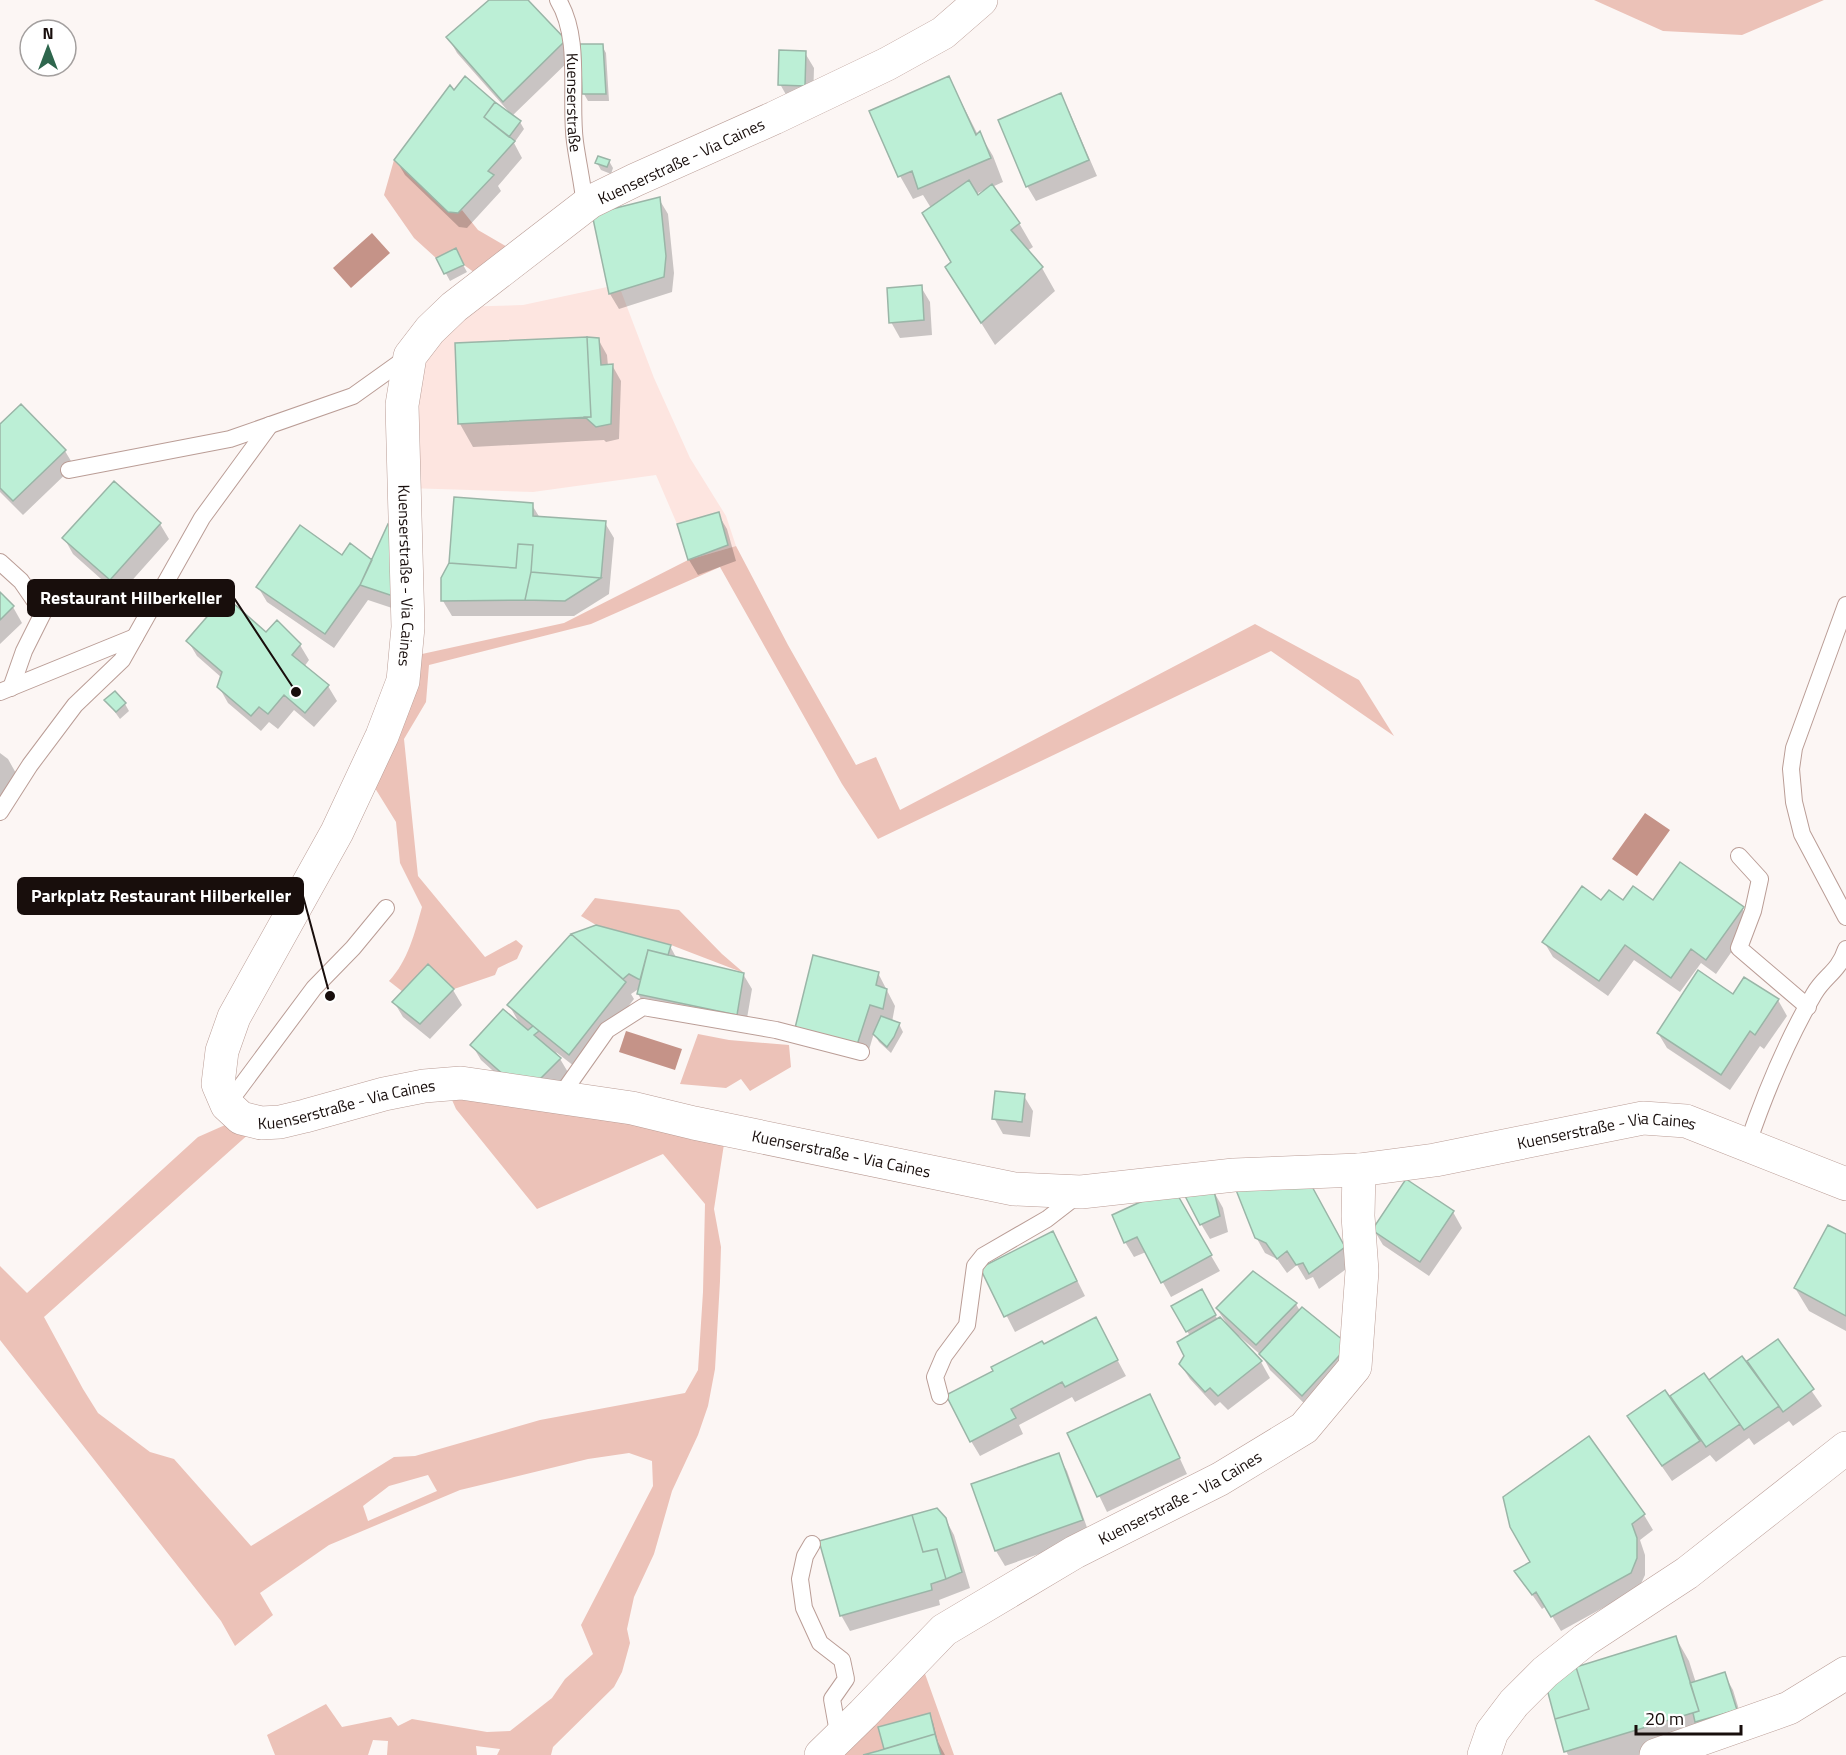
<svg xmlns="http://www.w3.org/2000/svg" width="1846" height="1755" font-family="'Titillium Web',sans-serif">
  <rect width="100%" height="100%" fill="#fcf6f4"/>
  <path fill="#fde5e0" d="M 607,287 L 609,294 L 621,291 L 654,378 L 690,458 L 726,516 L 736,546 L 688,560 L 677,524 L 656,475 L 533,492 L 406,488 L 402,405 L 454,307 L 523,305 Z"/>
  <path fill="#ecc2b8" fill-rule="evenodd" d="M 1594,0 L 1824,0 L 1742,35 L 1663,31 Z
    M 394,160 L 448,212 L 458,213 L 462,210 L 478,230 L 509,248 L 475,273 L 464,265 L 456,248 L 436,258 L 414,238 L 384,195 Z
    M 736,546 L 788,645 L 856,765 L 876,757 L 900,810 L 1255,624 L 1359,680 L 1394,736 L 1271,651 L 878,839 L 842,784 L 720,567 L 591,624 L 429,665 L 426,702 L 404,739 L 418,876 L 485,957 L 516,940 L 523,946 L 517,959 L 498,968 L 495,975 L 454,989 L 428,965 L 403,992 L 389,981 C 408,961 415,932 422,907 L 400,863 L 396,822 L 365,772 L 422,654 L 564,623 L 688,560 Z
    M 595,898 L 679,910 L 722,954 L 744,973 L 671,945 L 596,925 L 581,916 Z
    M 698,1034 L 729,1040 L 789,1045 L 791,1067 L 750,1091 L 741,1079 L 726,1088 L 680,1084 Z
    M 445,1084 L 724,1144 L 714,1209 L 721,1247 L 720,1281 L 715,1369 L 708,1406 L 698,1435 L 672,1491 L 654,1554 L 634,1597 L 627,1629 L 630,1643 L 622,1672 L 614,1687 L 553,1747 L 551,1755 L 497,1755 L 500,1749 L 476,1746 L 477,1755 L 387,1755 L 388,1741 L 373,1740 L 368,1755 L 275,1755 L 267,1735 L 326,1704 L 342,1727 L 391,1717 L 398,1726 L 412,1719 L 487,1732 L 510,1731 L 552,1698 L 565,1679 L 593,1654 L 581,1625 L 653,1486 L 652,1461 L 629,1453 L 588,1459 L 460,1490 L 329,1545 L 260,1593 L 273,1615 L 235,1646 L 221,1621 L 0,1340 L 0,1266 L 27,1293 L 198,1137 L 241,1118 L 261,1123 L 44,1317 L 83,1389 L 98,1413 L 150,1452 L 174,1459 L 251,1546 L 394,1457 L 415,1456 L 540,1420 L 685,1393 L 698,1370 L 703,1292 L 705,1204 L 663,1154 L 537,1209 L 456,1109 ZM 428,1475 L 437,1491 L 368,1521 L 363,1506 L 389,1486 Z
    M 919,1657 L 954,1755 L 821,1755 Z"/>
  <path fill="#c59388" d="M 372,233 L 390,253 L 351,288 L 333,268 Z
    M 1645,813 L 1670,830 L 1637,876 L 1612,859 Z
    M 626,1031 L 682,1049 L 675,1070 L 619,1052 Z"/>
  <path fill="#0003" fill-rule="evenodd" d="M 491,0 L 526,0 L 565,41 L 573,57 L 512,116 L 520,122 L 524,129 L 514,143 L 522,158 L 498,186 L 501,191 L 467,228 L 459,227 L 405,175 L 396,160 L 455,92 L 509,112 L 457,53 L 448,37 Z
    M 602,46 L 606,53 L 609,101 L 588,101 L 584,94 Z
    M 805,53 L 814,68 L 813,101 L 789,100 L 780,84 Z
    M 949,78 L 978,135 L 980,134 L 993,156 L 1003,182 L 992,187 L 1019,223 L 1033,247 L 1027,251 L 1042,268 L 1055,291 L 995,345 L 961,291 L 953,263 L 931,208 L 923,195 L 913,199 L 900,176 ZM 988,188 L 978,198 L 976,194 Z
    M 1060,95 L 1069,111 L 1097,176 L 1036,201 L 1027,186 Z
    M 609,161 L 613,168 L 611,174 L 601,170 L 597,163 Z
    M 659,199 L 668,214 L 674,273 L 672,292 L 619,309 L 610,294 L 594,216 Z
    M 455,250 L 467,272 L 450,281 L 438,259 Z
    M 921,287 L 930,302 L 932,335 L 900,338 L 891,322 Z
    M 598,339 L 607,355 L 608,366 L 612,365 L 621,381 L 619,439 L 606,442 L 604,440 L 473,447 L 460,424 Z
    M 0,427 L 65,451 L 74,466 L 23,515 L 0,492 Z
    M 532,505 L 540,518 L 605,523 L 614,538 L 609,594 L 574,616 L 452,616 L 443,601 Z
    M 718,514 L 727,529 L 736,561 L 698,575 L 689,560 L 679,525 Z
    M 160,524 L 169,539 L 119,595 L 73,554 L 64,538 Z
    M 388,526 L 404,612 L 368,600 L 334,648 L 267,602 L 258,587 L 343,557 L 373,562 L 382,538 Z
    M 0,594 L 13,607 L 22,623 L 0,644 Z
    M 266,634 L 300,645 L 309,660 L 304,667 L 328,686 L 337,701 L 314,727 L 294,710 L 278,729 L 269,722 L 261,731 L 228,703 L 219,687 L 222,678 L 197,656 L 188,641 Z
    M 106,700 L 125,704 L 129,711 L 120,719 Z
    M 0,753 L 8,759 L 17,775 L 0,796 Z
    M 1602,902 L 1742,908 L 1751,924 L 1716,974 L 1701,963 L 1680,992 L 1634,960 L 1608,996 L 1553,957 L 1544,942 Z
    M 596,926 L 670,946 L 677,959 L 743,974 L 752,989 L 745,1030 L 647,1009 L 638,994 L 640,988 L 631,994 L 634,999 L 579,1070 L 556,1052 L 569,1074 L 542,1101 L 524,1099 L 481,1060 L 472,1045 L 521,1026 L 509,1005 L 571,935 Z
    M 878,973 L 895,1006 L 892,1022 L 899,1024 L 903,1032 L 891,1053 L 879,1042 L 874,1033 L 866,1060 L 805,1044 Z
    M 453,990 L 462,1005 L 430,1039 L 403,1017 L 394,1002 Z
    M 1734,996 L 1778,1000 L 1787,1016 L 1764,1049 L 1760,1046 L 1730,1090 L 1667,1048 L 1658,1033 Z
    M 1024,1096 L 1033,1111 L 1030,1137 L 1003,1134 L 994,1118 Z
    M 1406,1181 L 1453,1212 L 1462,1228 L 1429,1276 L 1383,1245 L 1374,1230 Z
    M 1308,1183 L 1353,1264 L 1319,1289 L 1313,1277 L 1306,1280 L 1297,1265 L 1287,1273 L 1277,1259 L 1265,1253 L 1256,1237 Z
    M 1172,1189 L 1220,1271 L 1171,1297 L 1146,1252 L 1134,1257 L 1125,1242 Z
    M 1214,1192 L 1223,1208 L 1228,1232 L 1210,1239 L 1201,1224 Z
    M 1846,1236 L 1846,1331 L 1809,1311 L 1795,1288 Z
    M 1061,1248 L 1085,1296 L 1015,1332 L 982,1268 Z
    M 1253,1273 L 1296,1304 L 1300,1311 L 1348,1346 L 1312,1411 L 1270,1370 L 1263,1357 L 1239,1336 L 1237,1337 L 1261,1362 L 1270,1378 L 1228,1410 L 1220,1402 L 1215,1406 L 1190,1379 L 1180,1364 L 1186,1356 L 1190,1336 L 1173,1307 L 1201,1291 L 1218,1320 L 1227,1324 L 1217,1309 Z
    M 1104,1335 L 1126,1376 L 1075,1402 L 1072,1397 L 1019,1425 L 1023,1434 L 980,1456 L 971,1441 L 1044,1346 Z
    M 1777,1341 L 1822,1406 L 1793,1426 L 1789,1421 L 1754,1445 L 1749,1438 L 1716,1462 L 1710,1455 L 1672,1481 L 1638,1432 L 1670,1399 L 1704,1375 L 1708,1382 L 1742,1358 L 1746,1364 Z
    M 1158,1411 L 1187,1474 L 1107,1512 L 1069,1433 Z
    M 1589,1438 L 1644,1515 L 1653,1530 L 1640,1540 L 1645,1555 L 1645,1575 L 1639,1588 L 1561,1631 L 1546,1606 L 1542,1609 L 1516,1571 L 1532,1562 Z
    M 1058,1455 L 1067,1471 L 1090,1536 L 1005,1566 L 996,1551 L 973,1485 Z
    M 945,1518 L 954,1535 L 970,1588 L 939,1600 L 940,1605 L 850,1631 L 841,1615 Z
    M 1676,1638 L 1689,1661 L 1696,1683 L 1724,1674 L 1733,1690 L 1744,1726 L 1644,1755 L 1568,1755 L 1566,1751 Z
    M 929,1715 L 933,1722 L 938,1742 L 945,1755 L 867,1755 L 886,1749 L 880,1728 Z"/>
  <path fill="#bcefd6" stroke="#9ab5a7" stroke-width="1.5" d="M 489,0 L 528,0 L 566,40 L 503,102 L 446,37 Z
    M 580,44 L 603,44 L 606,94 L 582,94 Z
    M 779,50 L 806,51 L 805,86 L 778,85 Z
    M 465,76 L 495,102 L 484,117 L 515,141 L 488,171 L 494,175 L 458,213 L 448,212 L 394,160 L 450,85 L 454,90 Z
    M 949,76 L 976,135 L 980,131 L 991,158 L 918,189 L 912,171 L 898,177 L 869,111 Z
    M 1061,93 L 1089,160 L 1026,187 L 998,120 Z
    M 495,102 L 521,121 L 509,137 L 484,117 Z
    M 598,156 L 610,160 L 607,167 L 595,163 Z
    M 969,180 L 978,195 L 992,184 L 1020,223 L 1011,230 L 1043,267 L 981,323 L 945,267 L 951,262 L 922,213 Z
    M 660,197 L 666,256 L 664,277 L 609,294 L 592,214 Z
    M 456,248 L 464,265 L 444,274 L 436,258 Z
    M 922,285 L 924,320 L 889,323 L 887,288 Z
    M 587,337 L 591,417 L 458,424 L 455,343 Z
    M 587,337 L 599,338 L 601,365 L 613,364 L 611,424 L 596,427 L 585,417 L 591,417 Z
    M 21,404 L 66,450 L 13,501 L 0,488 L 0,424 Z
    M 114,481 L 161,523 L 110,580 L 62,538 Z
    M 454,497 L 533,503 L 533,516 L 606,521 L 601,578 L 531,572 L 533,545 L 518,544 L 516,568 L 449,563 Z
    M 719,512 L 728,545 L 688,560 L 677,524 Z
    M 388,524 L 395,529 L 396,597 L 360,585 Z
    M 300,525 L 342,555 L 350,543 L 372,560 L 360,585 L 325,634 L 256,587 Z
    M 518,544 L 533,545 L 531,572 L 525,600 L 441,601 L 441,578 L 449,563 L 516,568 Z
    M 531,572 L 601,578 L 565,601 L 525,600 Z
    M 0,592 L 14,606 L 0,620 Z
    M 225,596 L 266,632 L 277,620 L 301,644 L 292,655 L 329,685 L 305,713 L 284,695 L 268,714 L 259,707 L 251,716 L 217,687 L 222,672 L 186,641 Z
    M 115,691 L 126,703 L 116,712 L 104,700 Z
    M 1680,862 L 1744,907 L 1706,960 L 1691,949 L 1671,978 L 1625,945 L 1599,981 L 1542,942 L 1582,886 L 1601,900 L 1609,890 L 1623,900 L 1633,886 L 1653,900 Z
    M 596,925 L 671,945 L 668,955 L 648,950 L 640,980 L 629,974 L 623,979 L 571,934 Z
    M 571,934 L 626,982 L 569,1055 L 507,1005 Z
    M 648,950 L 744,973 L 737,1015 L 637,994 Z
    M 813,955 L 879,972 L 876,985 L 887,989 L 883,1009 L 870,1005 L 857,1045 L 795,1028 Z
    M 428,964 L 454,989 L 420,1024 L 392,1002 Z
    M 1698,970 L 1733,994 L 1744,977 L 1779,999 L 1755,1035 L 1750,1031 L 1721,1075 L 1657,1033 Z
    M 503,1009 L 528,1030 L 533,1026 L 539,1031 L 534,1035 L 561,1058 L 533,1086 L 515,1085 L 470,1045 Z
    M 881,1016 L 900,1023 L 894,1037 L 887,1047 L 873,1034 Z
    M 995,1091 L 1025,1094 L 1022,1122 L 992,1119 Z
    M 1406,1179 L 1454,1211 L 1420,1262 L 1372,1230 Z
    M 1309,1181 L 1345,1247 L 1309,1274 L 1303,1263 L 1296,1265 L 1287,1251 L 1277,1259 L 1266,1243 L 1255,1238 L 1236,1190 Z
    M 1173,1187 L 1212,1255 L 1161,1283 L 1137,1237 L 1124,1243 L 1112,1215 Z
    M 1214,1191 L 1220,1216 L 1200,1225 L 1184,1194 Z
    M 1828,1225 L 1846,1234 L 1846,1316 L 1794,1288 Z
    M 1053,1231 L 1077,1281 L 1004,1317 L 980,1268 Z
    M 1253,1271 L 1297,1303 L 1256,1345 L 1216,1308 Z
    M 1202,1289 L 1216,1315 L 1186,1332 L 1171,1306 Z
    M 1302,1307 L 1349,1345 L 1302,1396 L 1259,1354 Z
    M 1096,1317 L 1118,1360 L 1065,1387 L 1062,1382 L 1011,1409 L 1016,1418 L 970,1442 L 946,1395 L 993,1371 L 991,1367 L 1042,1341 L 1044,1344 Z
    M 1220,1317 L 1262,1361 L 1218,1396 L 1210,1388 L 1205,1392 L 1179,1364 L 1184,1356 L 1177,1342 Z
    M 1778,1339 L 1814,1389 L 1783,1412 L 1747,1361 Z
    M 1742,1356 L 1779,1406 L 1744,1430 L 1709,1380 Z
    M 1704,1373 L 1740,1424 L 1706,1447 L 1670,1396 Z
    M 1665,1390 L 1700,1441 L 1662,1466 L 1627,1416 Z
    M 1150,1394 L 1180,1458 L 1097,1497 L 1067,1433 Z
    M 1589,1436 L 1645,1514 L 1632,1524 L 1637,1538 L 1637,1558 L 1631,1573 L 1551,1617 L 1536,1592 L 1532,1595 L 1514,1571 L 1530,1562 L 1510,1527 L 1503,1497 Z
    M 1059,1453 L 1083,1520 L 995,1551 L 971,1484 Z
    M 937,1508 L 946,1518 L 962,1572 L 946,1579 L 937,1549 L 923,1552 L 912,1515 Z
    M 912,1515 L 923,1552 L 937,1549 L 946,1579 L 931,1584 L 932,1590 L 840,1616 L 819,1541 Z
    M 1676,1636 L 1699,1711 L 1564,1752 L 1555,1719 L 1589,1709 L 1576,1667 Z
    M 1576,1667 L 1589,1709 L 1555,1719 L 1547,1689 Z
    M 1725,1672 L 1737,1710 L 1695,1722 L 1693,1713 L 1699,1711 L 1690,1683 Z
    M 930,1713 L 935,1734 L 884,1749 L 878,1727 Z
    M 935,1734 L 941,1755 L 863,1755 L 878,1751 Z"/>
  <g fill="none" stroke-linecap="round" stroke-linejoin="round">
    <g stroke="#ba9d96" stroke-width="18">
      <g id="lane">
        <path id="s1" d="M 558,0 C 582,39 569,98 575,142 C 578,164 583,185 585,207"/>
        <path d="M 69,470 L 230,439 L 353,396 L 409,356"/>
        <path d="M 0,562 L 21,581 L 43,613 L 24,651 L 11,688"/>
        <path d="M 1846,605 L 1794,748 L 1791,769 L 1794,802 L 1802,834 L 1846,917"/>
        <path d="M 0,692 L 135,637"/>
        <path d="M 0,812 L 30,765 L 75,705 L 122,660 L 202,518 L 270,425"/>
        <path d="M 1739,856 L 1760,879 L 1753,911 L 1739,948 L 1808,1007"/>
        <path d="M 559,1098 L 607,1030 L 643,1007 L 776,1030 L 861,1052"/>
        <path d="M 227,1105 L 314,988 L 353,948 L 386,908"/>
        <path d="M 1747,1146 C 1765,1093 1786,1042 1814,994 C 1825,975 1838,973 1846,949"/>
        <path d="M 940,1396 L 935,1377 L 944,1356 L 967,1325 L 975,1266 L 983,1256 L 1047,1219 L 1078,1195"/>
        <path d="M 812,1544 L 805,1556 L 800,1579 L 804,1608 L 820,1643 L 842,1660 L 846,1679 L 832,1699 L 839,1738"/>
      </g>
    </g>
    <g stroke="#ba9d96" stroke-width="34">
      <g id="street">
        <path id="s2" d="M 981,0 L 943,33 L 887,64 L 774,118 L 635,180 L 590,202 L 454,307 L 430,330 L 410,356 L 402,405 L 408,627 L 403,681 L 382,736 L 337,832 L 234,1017 L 222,1051 L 218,1084 L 227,1105 L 241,1118 L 261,1123 L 280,1122 L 305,1116 L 384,1094 L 424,1086 L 461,1083 L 632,1108 L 694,1123 L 1014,1189 L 1081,1192 L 1234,1175 L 1359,1170 L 1435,1160 L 1643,1118 L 1686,1121 L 1846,1184"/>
        <path id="s3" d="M 821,1755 L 863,1714 L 944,1630 L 1075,1552 L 1220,1479 L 1304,1428 L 1355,1367 L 1362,1271 L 1358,1216 L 1359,1170"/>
        <path d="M 1484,1755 L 1492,1732 L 1514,1703 L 1545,1672 L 1585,1640 L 1687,1573 L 1846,1448"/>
      </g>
    </g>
    <g stroke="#ba9d96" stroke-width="34">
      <path id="primary" d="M 1656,1755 L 1789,1708 L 1846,1673"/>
    </g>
    <use href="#lane" stroke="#fff" stroke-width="16"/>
    <use href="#street" stroke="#fff" stroke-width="33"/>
    <use href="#primary" stroke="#fff" stroke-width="33"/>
  </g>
  <g text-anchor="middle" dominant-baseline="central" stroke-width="4.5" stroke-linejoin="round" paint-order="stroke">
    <g font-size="16" fill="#180e0c" stroke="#fff">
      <text stroke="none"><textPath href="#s1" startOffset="105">Kuenserstraße</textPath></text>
      <text transform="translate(681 161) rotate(-25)">Kuenserstraße - Via Caines</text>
      <text stroke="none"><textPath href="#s2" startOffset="900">Kuenserstraße - Via Caines</textPath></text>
      <text stroke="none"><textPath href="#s2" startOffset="1602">Kuenserstraße - Via Caines</textPath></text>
      <text stroke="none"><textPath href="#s2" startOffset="2880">Kuenserstraße - Via Caines</textPath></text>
      <text stroke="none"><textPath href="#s2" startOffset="2106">Kuenserstraße - Via Caines</textPath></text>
      <text stroke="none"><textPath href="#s3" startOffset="446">Kuenserstraße - Via Caines</textPath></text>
    </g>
  </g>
  <path fill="none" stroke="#180e0c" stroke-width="2" d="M296 692L234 598M330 996L303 896"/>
  <g fill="#180e0c" stroke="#fff" stroke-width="2">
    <circle cx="296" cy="692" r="6"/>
    <circle cx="330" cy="996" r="6"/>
  </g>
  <g fill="#180e0c" stroke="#180e0c" stroke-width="2">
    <rect x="28" y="580" width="206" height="36" rx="6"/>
    <rect x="18" y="878" width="285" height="36" rx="6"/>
  </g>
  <g font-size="18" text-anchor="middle" font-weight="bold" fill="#fff">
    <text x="131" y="604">Restaurant Hilberkeller</text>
    <text x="161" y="902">Parkplatz Restaurant Hilberkeller</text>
  </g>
  <g transform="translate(48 48)"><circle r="28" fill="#ffffff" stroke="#a39f9e" stroke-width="1.5"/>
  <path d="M0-4.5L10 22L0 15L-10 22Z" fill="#2e664d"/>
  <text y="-9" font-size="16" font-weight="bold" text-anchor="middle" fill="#180e0c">N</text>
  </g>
  <path d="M1636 1725v9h105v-9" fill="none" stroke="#180e0c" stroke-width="3"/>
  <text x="1645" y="1725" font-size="18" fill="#180e0c" stroke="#ffffff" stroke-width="4.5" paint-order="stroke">20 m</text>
</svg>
